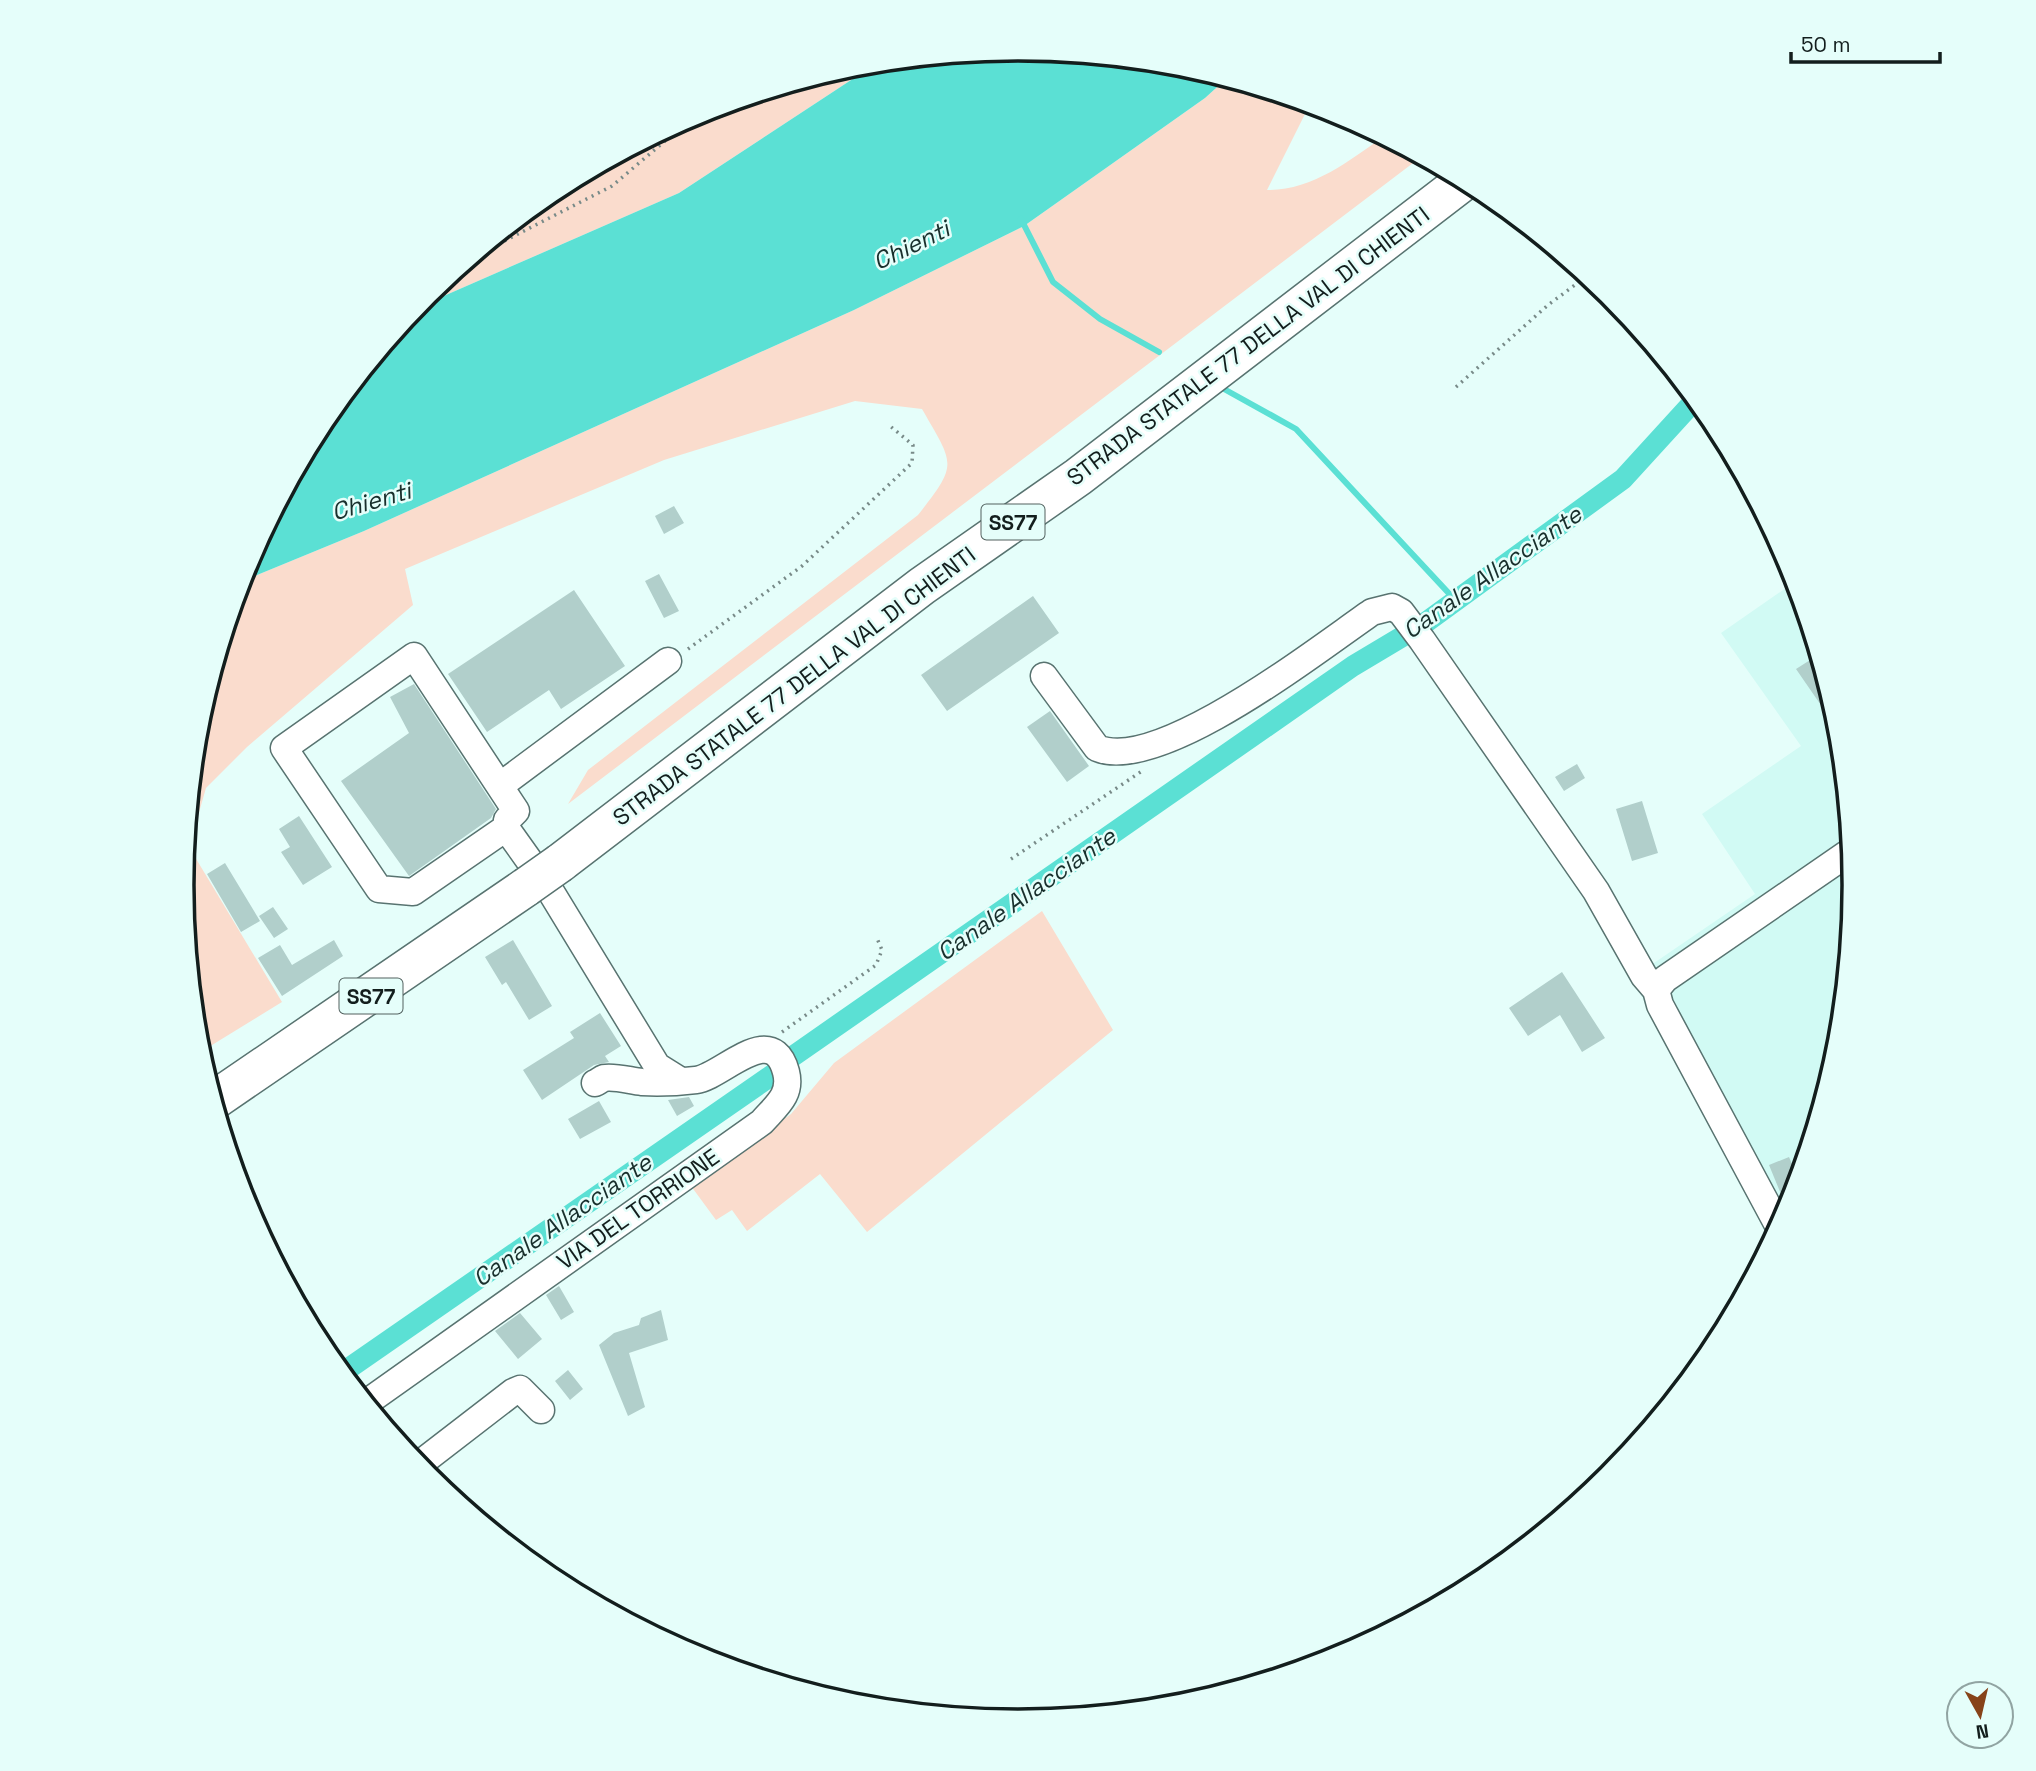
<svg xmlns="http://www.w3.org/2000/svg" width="2036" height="1771" font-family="'Space Grotesk',sans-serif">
  <rect width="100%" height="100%" fill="#e5fefa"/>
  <path fill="#d1faf4" d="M 1796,581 L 1838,723 L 1854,886 L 1838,1049 L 1791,1206 L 1771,1242 L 1632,978 L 1755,894 L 1702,814 L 1801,746 L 1721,633 Z"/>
  <path fill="#fadccd" d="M 877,63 L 679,193 L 414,309 L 427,294 L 554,190 L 698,113 L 855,65 Z
    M 1226,79 L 1313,105 L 1305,114 L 1267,190 C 1311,191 1349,161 1383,137 L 1421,157 L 568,804 L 588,770 L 918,515 C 959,463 954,465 922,409 L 855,401 L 664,460 L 405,569 L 413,605 L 247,747 L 206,788 L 189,847 L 282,1002 L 199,1053 L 182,885 L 198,722 L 240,582 L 364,531 L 854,310 L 1024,226 L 1205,98 Z
    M 1042,911 L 1113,1030 L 867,1232 L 820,1174 L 747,1231 L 732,1210 L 716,1220 L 691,1186 L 791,1114 L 834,1063 Z"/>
  <path fill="#5be0d4" d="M 1018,49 L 1182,65 L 1226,79 L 1205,98 L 1024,226 L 854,310 L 364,531 L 240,582 L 245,565 L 323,420 L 414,309 L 679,193 L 877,63 Z"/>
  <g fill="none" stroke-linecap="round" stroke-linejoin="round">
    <path stroke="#5be0d4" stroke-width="6" d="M 1021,219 L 1053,282 L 1100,319 L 1159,352
      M 1224,389 L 1296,429 L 1456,601"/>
    <path stroke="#5be0d4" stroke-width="21" d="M 342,1373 L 775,1073 L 789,1059 L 1353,666 L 1425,623 L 1623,479 L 1696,399"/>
  </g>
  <path fill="#b1cfcb" d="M 674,506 L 684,523 L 664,534 L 655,516 Z
    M 659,574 L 679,611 L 664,618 L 645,581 Z
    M 574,590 L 625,666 L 561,709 L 549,690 L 487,732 L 448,674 Z
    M 1033,596 L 1059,633 L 947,711 L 921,675 Z
    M 1818,655 L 1838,723 L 1836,727 L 1796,669 Z
    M 414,684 L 496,809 L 491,818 L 409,876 L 341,781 L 409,733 L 390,697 Z
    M 1050,711 L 1089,766 L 1067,782 L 1027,727 Z
    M 1577,764 L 1585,778 L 1564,791 L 1555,777 Z
    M 1642,801 L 1658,853 L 1632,861 L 1616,809 Z
    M 299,816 L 332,867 L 303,885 L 281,852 L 290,847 L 279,829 Z
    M 225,863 L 260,921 L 241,932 L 207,874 Z
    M 273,907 L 288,929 L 274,938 L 259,916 Z
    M 334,940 L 343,956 L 282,996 L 258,958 L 280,945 L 292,965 Z
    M 513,940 L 552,1006 L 529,1020 L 506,982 L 502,985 L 485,957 Z
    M 1562,972 L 1605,1038 L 1582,1052 L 1560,1015 L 1528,1036 L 1509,1008 Z
    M 600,1013 L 621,1046 L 605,1056 L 609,1062 L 594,1065 L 542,1100 L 523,1070 L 574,1038 L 570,1032 Z
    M 689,1097 L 694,1106 L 677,1116 L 668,1100 Z
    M 599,1101 L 611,1122 L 580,1139 L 568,1119 Z
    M 1789,1157 L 1799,1180 L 1788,1211 L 1769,1165 Z
    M 559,1286 L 574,1312 L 561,1320 L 546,1295 Z
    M 661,1310 L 668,1340 L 629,1353 L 645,1407 L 628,1416 L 599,1345 L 614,1333 L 639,1325 L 641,1318 Z
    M 520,1313 L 542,1339 L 518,1359 L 495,1331 Z
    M 568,1370 L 583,1389 L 570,1400 L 555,1381 Z"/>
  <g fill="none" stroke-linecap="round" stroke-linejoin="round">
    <g stroke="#587370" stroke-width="29">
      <path id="minor" d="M 414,656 L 516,811 L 507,820 L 506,828 L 413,892 L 379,889 L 284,748 Z
        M 1044,676 L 1097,748 C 1159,774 1318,649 1372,612 L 1392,607 L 1401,612 L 1422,640 L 1596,891 L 1644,976 L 1656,990
        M 501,785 L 668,661
        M 506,828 L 548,887 L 657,1066 L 681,1081
        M 1779,1227 L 1660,1005 L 1656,990 L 1665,979 L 1851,851
        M 366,1403 L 762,1122 C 776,1106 792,1095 786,1072 C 772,1019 722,1077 696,1080 C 679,1082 659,1083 642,1082 C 631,1081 615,1076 604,1078 C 601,1079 598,1082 595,1083
        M 417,1466 L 513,1392 L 520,1389 L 541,1410"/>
    </g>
    <g stroke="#587370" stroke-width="41">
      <path id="highway" d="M 560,863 L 922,586 L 1078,477 L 1465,180
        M 213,1101 L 526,887"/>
    </g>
    <path stroke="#788a88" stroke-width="3.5" stroke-dasharray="2 5" stroke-linecap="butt" d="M 467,260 L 612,186 L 699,112
      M 1456,387 L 1548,305 L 1587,276
      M 688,649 L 802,566 L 912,463 L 913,445 L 890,426
      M 1011,859 L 1142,771
      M 782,1032 L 876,965 L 882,950 L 876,936"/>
    <use href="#minor" stroke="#fff" stroke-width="26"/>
    <use href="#highway" stroke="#fff" stroke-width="38"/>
    <g stroke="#587370" stroke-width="41" stroke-linecap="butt">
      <path id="highway-bridge" d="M 526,887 L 560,863"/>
    </g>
    <use href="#highway-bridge" stroke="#fff" stroke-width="38"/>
  </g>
  <g text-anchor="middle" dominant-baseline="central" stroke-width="5" stroke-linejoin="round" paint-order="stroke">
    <g fill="#e5fefa" stroke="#52615f" stroke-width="2">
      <rect x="981.5" y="504.5" width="63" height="35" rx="5"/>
      <rect x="339.5" y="978.5" width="63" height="35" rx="5"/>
    </g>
    <g font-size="21" font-weight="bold" fill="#131e1d">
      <text x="1013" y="522">SS77</text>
      <text x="371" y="996">SS77</text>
    </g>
    <g font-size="23" fill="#131e1d" stroke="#e5fefa">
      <text transform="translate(1248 346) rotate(-37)">STRADA STATALE 77 DELLA VAL DI CHIENTI</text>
      <text transform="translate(794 686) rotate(-37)">STRADA STATALE 77 DELLA VAL DI CHIENTI</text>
      <text transform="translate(638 1209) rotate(-35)">VIA DEL TORRIONE</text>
    </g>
    <g font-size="24" font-style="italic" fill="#182f2c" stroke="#e5fefa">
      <text transform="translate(911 245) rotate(-26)">Chienti</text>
      <text transform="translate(371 501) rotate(-16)">Chienti</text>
      <text transform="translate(1492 572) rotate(-35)">Canale Allacciante</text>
      <text transform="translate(1026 894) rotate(-35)">Canale Allacciante</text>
      <text transform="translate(562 1220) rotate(-35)">Canale Allacciante</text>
    </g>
  </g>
  <path d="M0 0H2036V1771H0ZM194 885a824 824 0 1 1 1648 0a824 824 0 1 1-1648 0Z" fill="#e5fefa" fill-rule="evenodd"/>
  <path fill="none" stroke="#131e1d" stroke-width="3.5" d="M194 885a824 824 0 1 1 1648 0a824 824 0 1 1-1648 0Z"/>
  <g transform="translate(1980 1715) rotate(172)"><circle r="33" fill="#e5fefa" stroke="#91a4a2" stroke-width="2"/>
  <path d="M0-5L12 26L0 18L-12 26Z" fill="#874319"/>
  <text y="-10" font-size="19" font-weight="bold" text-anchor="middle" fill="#131e1d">N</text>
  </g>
  <path d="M1791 52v10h149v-10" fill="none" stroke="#131e1d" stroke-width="3.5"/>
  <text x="1801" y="52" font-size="21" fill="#131e1d" stroke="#e5fefa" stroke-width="5" paint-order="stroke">50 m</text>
</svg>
